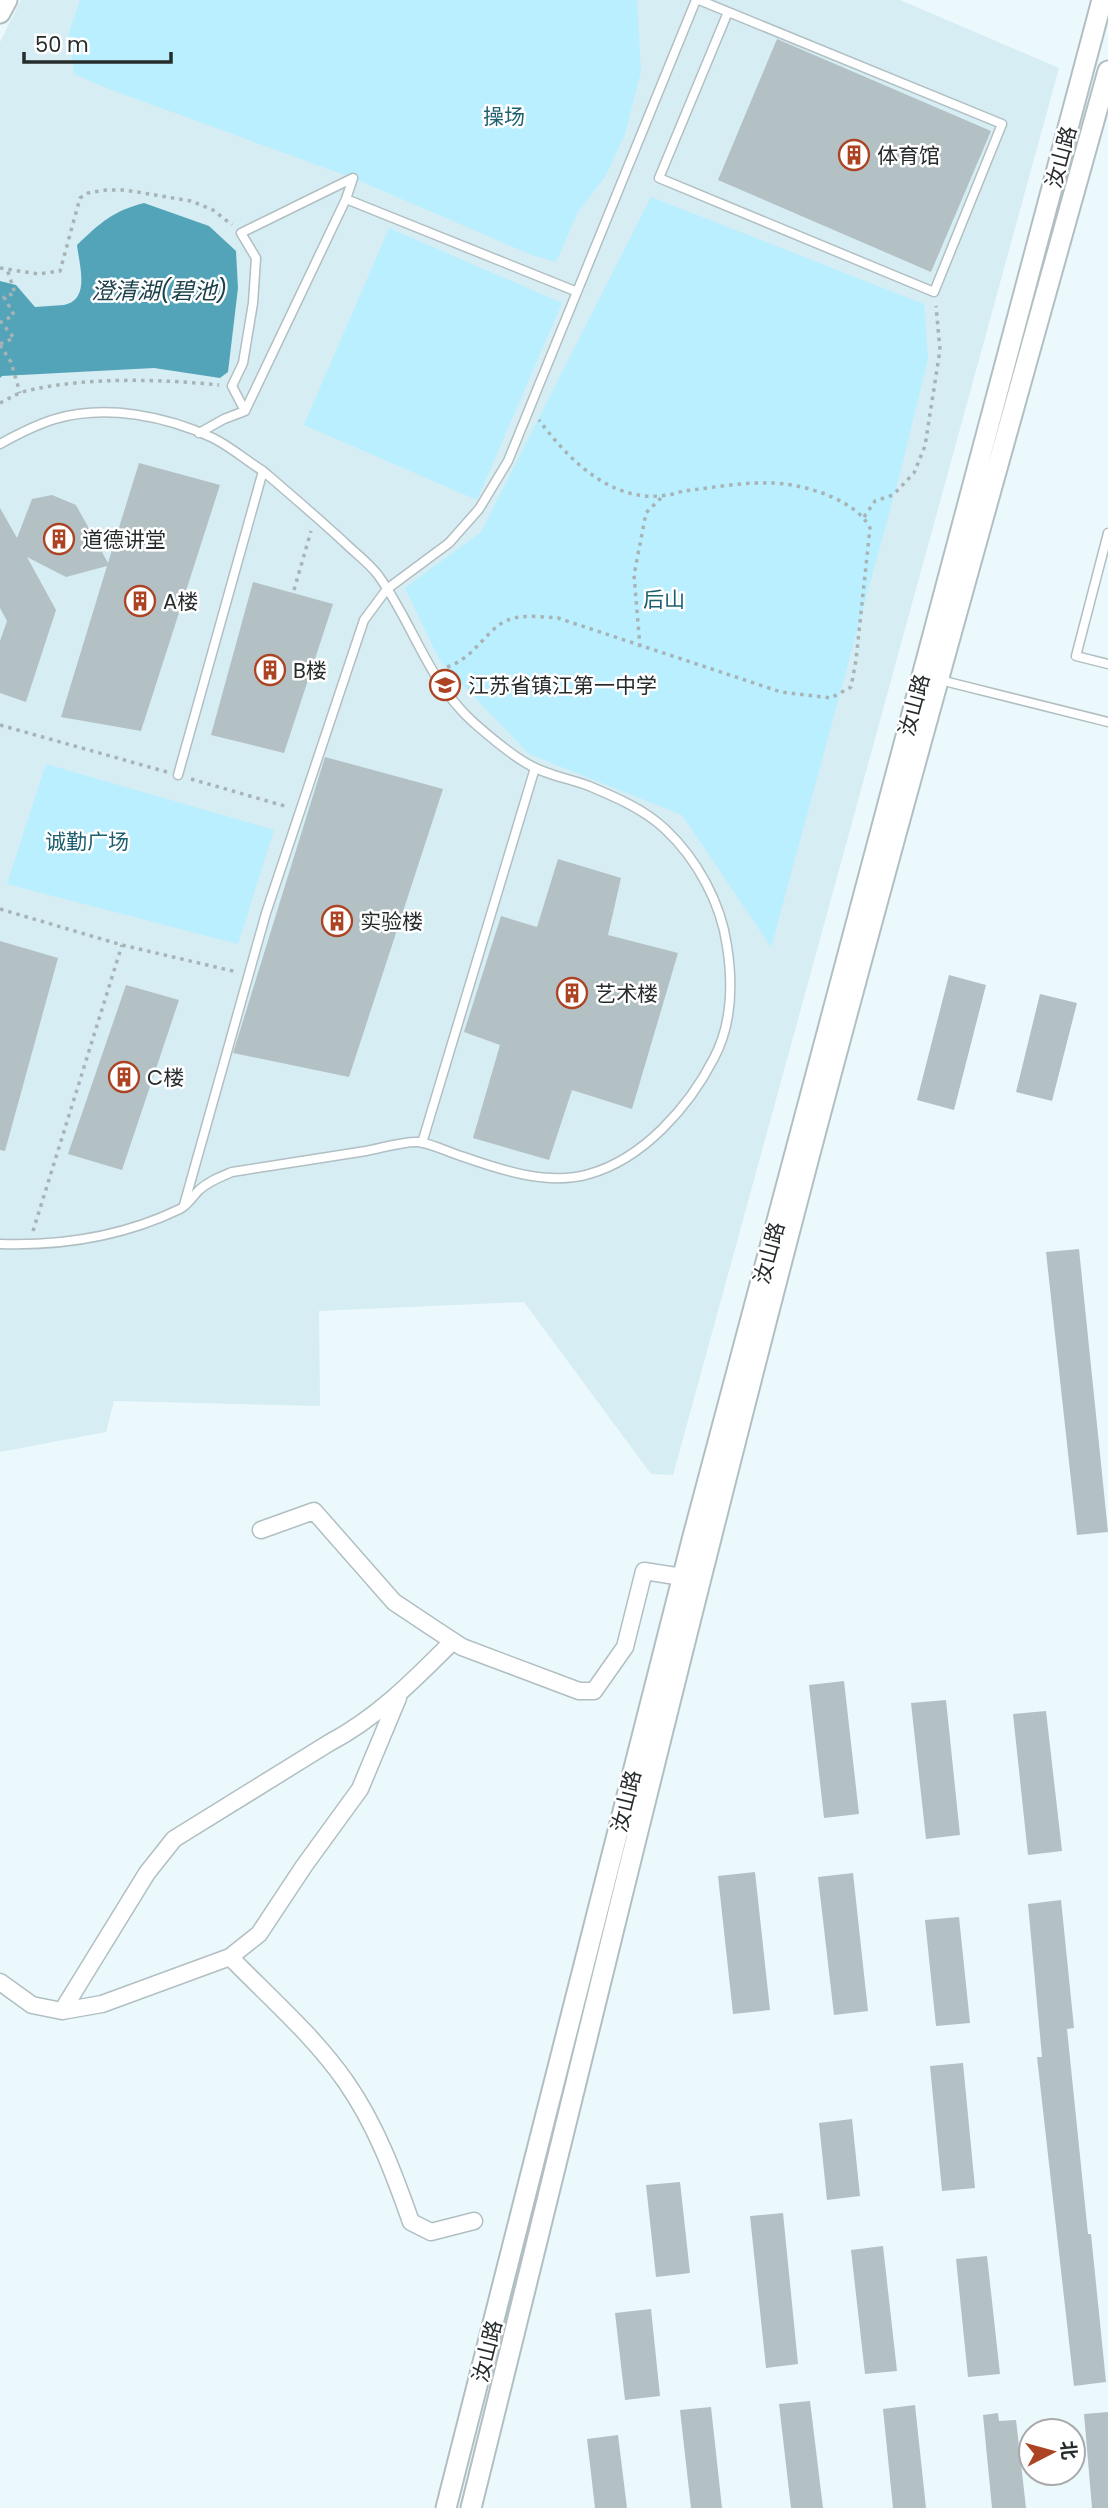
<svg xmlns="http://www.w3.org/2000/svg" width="1108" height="2508" font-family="Poppins,'Noto Sans SC',sans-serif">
  <rect width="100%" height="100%" fill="#ebf9fd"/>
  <path fill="#d6edf3" d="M 21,0 L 900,0 L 1059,68 L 673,1475 L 651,1474 L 524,1302 L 319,1311 L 320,1406 L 114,1401 L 106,1432 L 0,1452 L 0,42 Z"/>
  <path fill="#b9effe" d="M 80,0 L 637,0 L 641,71 L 625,134 L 605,177 L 578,212 L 556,262 L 532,255 L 353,178 L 109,89 L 74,74 L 69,33 Z
    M 651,197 L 924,304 L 928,359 L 900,473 L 771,947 L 682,815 L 529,754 L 440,661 L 405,588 L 481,532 Z
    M 389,228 L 562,303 L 477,500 L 304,425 Z
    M 46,764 L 274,830 L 238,944 L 7,884 Z"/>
  <path fill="#54a4b9" d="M 144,203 L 209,226 L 236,251 L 238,288 L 228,372 L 220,378 L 154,368 L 2,376 L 0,378 L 0,281 L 16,285 L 35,307 C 44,306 55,306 64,305 C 91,300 79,264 77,245 C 100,223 113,211 144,203 Z"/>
  <path fill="#b3c0c4" d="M 777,39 L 991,131 L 931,272 L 718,180 Z
    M 139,463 L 220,485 L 141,731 L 61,717 L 107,566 L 66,577 L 27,557 L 56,610 L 26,702 L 0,693 L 0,641 L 7,621 L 0,608 L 0,508 L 17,538 L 32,499 L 52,495 L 76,505 L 108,563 Z
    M 253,582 L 333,604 L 284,753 L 211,735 Z
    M 325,757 L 443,789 L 349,1077 L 233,1053 Z
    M 558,859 L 621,878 L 608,935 L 678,953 L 632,1109 L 572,1090 L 549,1160 L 473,1138 L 500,1045 L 464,1032 L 501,916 L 537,927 Z
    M 0,941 L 58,958 L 5,1151 L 0,1150 Z
    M 949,975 L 986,985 L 954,1110 L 917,1100 Z
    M 126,985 L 179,1000 L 122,1170 L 68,1154 Z
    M 1040,994 L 1077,1003 L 1052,1101 L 1016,1092 Z
    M 1079,1249 L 1108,1532 L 1077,1535 L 1046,1252 Z
    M 844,1681 L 859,1814 L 824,1818 L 809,1685 Z
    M 946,1700 L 960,1835 L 926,1839 L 911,1703 Z
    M 1046,1711 L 1062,1851 L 1028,1855 L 1013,1714 Z
    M 755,1872 L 770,2010 L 733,2014 L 718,1876 Z
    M 853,1873 L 868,2011 L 834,2015 L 818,1877 Z
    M 1061,1900 L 1074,2028 L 1067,2029 L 1088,2234 L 1091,2234 L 1106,2382 L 1074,2386 L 1037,2057 L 1042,2057 L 1028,1904 Z
    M 959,1917 L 970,2023 L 936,2026 L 925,1920 Z
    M 963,2063 L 975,2188 L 942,2191 L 930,2066 Z
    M 852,2119 L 860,2196 L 827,2200 L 819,2123 Z
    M 680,2182 L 690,2273 L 656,2277 L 646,2185 Z
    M 783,2213 L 798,2364 L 766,2368 L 750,2216 Z
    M 883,2246 L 897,2371 L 865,2374 L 851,2250 Z
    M 987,2256 L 1000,2374 L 968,2377 L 956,2259 Z
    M 651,2309 L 660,2396 L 625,2400 L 615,2313 Z
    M 810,2401 L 823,2508 L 791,2508 L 779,2404 Z
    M 915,2405 L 926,2508 L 893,2508 L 883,2409 Z
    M 711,2407 L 722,2508 L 691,2508 L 680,2410 Z
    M 1108,2412 L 1108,2508 L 1092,2508 L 1084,2414 Z
    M 998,2413 L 999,2421 L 1016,2420 L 1026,2508 L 992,2508 L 983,2415 Z
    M 618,2435 L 627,2508 L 595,2508 L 587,2439 Z"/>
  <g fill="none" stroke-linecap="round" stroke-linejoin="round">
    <g stroke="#b1bfc3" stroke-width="11">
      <path id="service" d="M 699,0 L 1002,124 L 934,292 L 659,178 L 728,12
        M 346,199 L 575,291
        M 199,433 L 224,419 L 245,411 L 346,199 L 353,178 L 241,233 L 256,258 L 253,303 L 243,363 L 232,386 L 245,411
        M 0,444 C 18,434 35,425 55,419 C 106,404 166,416 213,438 C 231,447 247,461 263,471 L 178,775
        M 1108,533 L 1076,656 L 1108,664
        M 940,680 L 1108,722
        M 422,1143 L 535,768
        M 184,1205 L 266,913 L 364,620 L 387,589 L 449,543 L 479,509 L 508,461 L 696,0
        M 0,1244 C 61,1246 124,1236 180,1209 C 188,1205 193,1196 199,1190 C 209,1181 220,1177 232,1172 C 277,1165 321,1158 366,1151 C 382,1148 403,1141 419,1142 C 433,1144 450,1153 464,1157 C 501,1170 549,1186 589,1174 C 643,1159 689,1107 714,1058 C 732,1024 733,984 727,946 C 721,903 697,859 665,829 C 644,809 615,797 589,786 C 568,778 545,775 526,763 C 507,752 489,736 473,722 C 427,680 413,623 378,575 C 369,563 355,553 344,542 C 318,518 291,495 263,471"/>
    </g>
    <g stroke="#b1bfc3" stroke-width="19">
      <path id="minor" d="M 261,1530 L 314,1511 L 394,1602 L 433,1628 L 462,1647 L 579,1691 L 594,1691 L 625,1647 L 644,1571 L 695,1579
        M 230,1957 L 259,1934 L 304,1866 L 360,1789 L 398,1698
        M 0,1982 L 32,2005 L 62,2011 L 147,1873 L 174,1839 L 329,1743 C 378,1717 414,1680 453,1641
        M 62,2011 L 102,2004 L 230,1957 C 269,1997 314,2036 346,2082 C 376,2125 394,2174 411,2222 L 431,2232 L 474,2221"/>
    </g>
    <g stroke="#b1bfc3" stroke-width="23">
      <path id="tertiary" d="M 0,13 L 7,0
        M 446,2508 L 692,1540 L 1102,0
        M 471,2508 C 583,2058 691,1606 809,1157 C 905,794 1007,433 1108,71"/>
    </g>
    <path stroke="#a8b3b5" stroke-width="3.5" stroke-dasharray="3.5 5" stroke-linecap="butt" d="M 0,268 L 38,274 L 60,271 L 80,198 L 88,193 L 106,190 L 125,190 L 191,201 L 213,210 L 232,225
      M 0,344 L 14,338 L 1,322 L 14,315 L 4,297 L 15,293 L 7,269
      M 0,345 L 11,362 L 20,393
      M 0,403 C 10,398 19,392 30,390 C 89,377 159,379 219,385
      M 864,517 L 875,501 L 893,495 L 914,473 L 925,446 L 940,350 L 936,306
      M 294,590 L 311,531
      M 640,647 L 634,575 L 646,513 L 662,497
      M 447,667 C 475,658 488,627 508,620 C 523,614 542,617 558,618 L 781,692 L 831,698 L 851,687 L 856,660 L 870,528 C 856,499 801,483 770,483 C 742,482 711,488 683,491 C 622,512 573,466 539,420
      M 0,725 L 167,772
      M 191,779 L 288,807
      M 0,909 L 122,945 L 237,972
      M 33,1231 L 122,945"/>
    <use href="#service" stroke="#fff" stroke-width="8"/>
    <use href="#minor" stroke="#fff" stroke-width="16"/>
    <use href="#tertiary" stroke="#fff" stroke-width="19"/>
  </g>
  <defs>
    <g id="building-ring" transform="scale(1.575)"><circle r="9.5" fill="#fff" stroke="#ac4424" stroke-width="1.5"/><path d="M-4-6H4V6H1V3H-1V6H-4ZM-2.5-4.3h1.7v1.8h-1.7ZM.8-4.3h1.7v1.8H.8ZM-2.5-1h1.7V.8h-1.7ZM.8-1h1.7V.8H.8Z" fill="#ac4424"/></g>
    <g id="school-ring" transform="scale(1.575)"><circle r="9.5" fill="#fff" stroke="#ac4424" stroke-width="1.5"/><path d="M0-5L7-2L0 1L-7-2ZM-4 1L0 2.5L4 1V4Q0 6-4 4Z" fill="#ac4424"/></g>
  </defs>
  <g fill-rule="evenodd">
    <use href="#building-ring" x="854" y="155"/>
    <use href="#building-ring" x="59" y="539"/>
    <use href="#building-ring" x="140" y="601"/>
    <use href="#building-ring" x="270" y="670"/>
    <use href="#school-ring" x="445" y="685"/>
    <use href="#building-ring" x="337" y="921"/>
    <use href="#building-ring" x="572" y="993"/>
    <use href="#building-ring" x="124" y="1077"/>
  </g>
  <g text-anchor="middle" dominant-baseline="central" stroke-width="5" stroke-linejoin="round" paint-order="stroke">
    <g font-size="21" fill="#1f6070" stroke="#fff">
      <text x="504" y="116">操场</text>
      <text x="664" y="599">后山</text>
      <text x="87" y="841">诚勤广场</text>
    </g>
    <g font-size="21" fill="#262b2c" stroke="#fff" text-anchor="start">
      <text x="877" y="155">体育馆</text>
      <text x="82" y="539">道德讲堂</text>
      <text x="163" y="601">A楼</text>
      <text x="293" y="670">B楼</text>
      <text x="468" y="685">江苏省镇江第一中学</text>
      <text x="360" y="921">实验楼</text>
      <text x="595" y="993">艺术楼</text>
      <text x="147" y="1077">C楼</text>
    </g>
    <g font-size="21" fill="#262b2c" stroke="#fff">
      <text transform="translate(1061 157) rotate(-75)">汝山路</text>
      <text transform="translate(914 705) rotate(-75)">汝山路</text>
      <text transform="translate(769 1253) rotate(-75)">汝山路</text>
      <text transform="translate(626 1801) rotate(-76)">汝山路</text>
      <text transform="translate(487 2351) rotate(-76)">汝山路</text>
    </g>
    <g font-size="23" font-style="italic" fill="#1b414b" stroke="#fff">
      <text x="159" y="291">澄清湖(碧池)</text>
    </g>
  </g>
  <g transform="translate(1052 2452) rotate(84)"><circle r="33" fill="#ffffff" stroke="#a8aaab" stroke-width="2"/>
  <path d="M0-5L12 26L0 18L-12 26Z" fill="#ac4424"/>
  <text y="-10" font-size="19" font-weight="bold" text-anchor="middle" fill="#262b2c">北</text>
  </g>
  <path d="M24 52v10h147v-10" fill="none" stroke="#262b2c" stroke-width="3.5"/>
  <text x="35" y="52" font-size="21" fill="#262b2c" stroke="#ffffff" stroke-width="5" paint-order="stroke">50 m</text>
</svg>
